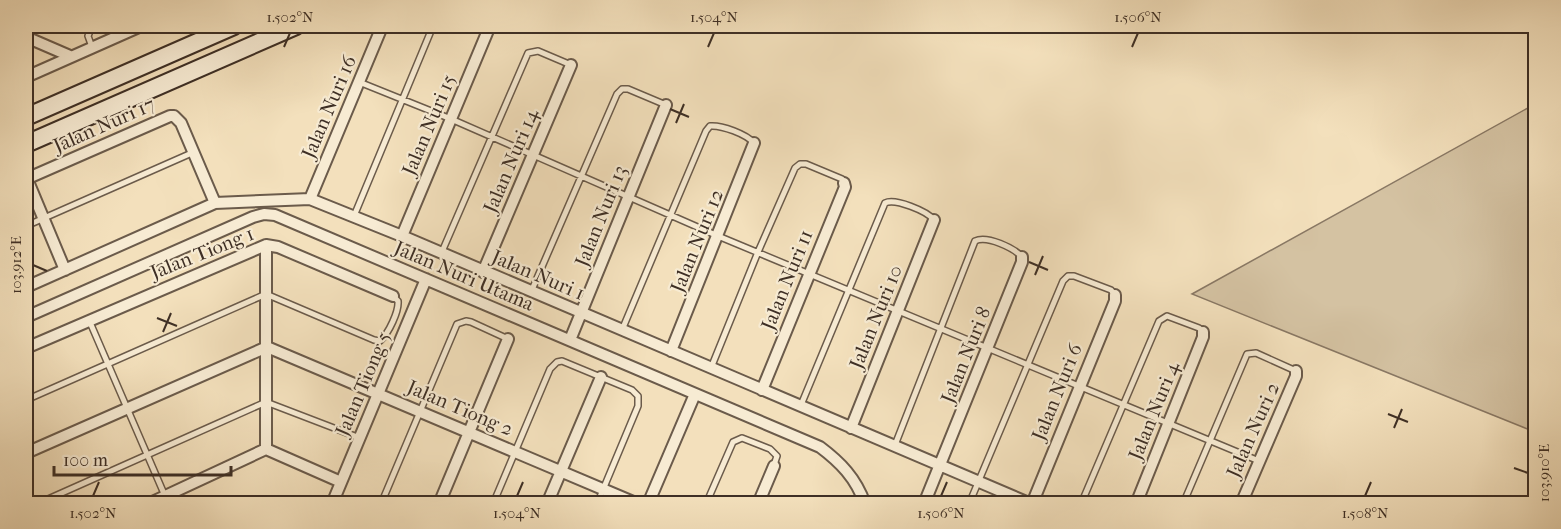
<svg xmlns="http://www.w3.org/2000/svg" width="1561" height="529" font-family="'IM FELL French Canon',serif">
  <rect width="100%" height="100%" fill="#f3e0bc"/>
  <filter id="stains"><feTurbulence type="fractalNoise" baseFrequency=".00333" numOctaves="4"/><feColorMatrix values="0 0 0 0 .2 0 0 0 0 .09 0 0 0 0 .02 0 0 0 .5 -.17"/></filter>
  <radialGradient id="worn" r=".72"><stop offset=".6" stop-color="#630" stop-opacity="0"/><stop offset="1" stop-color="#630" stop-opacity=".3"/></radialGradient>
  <path fill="#d4c2a2" stroke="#897864" stroke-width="1.5" d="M 1535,104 L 1535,432 L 1192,294 Z"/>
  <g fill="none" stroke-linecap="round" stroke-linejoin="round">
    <g stroke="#6b5b4b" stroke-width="8">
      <path id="service" d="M 92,47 L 88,36 L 92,26
        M 359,82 L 451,119 L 718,236 L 1259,461
        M 354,216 L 433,26
        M 26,226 L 194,152
        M 441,254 L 528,53 L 538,51 L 571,65
        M 531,292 L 617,94 L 622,89 L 628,89 L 666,105
        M 89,320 L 165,496
        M 622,330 L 706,131 L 710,126 C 722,125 746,134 754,143
        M 711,368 L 758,252 L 795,168 L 800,164 L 806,164 L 842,179 L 844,183
        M 26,400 L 266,294 L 374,340 L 380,341 C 389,333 399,311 398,301 L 393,296
        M 801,405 L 885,203 C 895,198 927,211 934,220
        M 895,445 L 975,241 C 987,235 1014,248 1022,257
        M 37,504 L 266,402 L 360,438
        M 381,504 L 457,324 L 466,321 L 471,322 L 508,339
        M 493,504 L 550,369 L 557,362 L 562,361 L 632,390 L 638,396 L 638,406 L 597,504
        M 706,504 L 733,442 L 742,438 L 770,449 L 777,456 L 774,465
        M 969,504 L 1063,281 L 1068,276 L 1074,276 L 1111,290 L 1115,295
        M 1081,504 L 1159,321 L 1167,316 L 1199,328 L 1203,332
        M 1183,504 L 1247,354 L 1256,353 L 1296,371"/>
    </g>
    <g stroke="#6b5b4b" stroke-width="14">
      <path id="minor" d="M 26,34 L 30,26
        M 26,37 L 70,56
        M 26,77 L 141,26
        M 26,179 L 170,116 L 174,116 L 181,123 L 215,203
        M 27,179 L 65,270
        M 310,199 L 381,29
        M 402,236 L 489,28
        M 483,272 L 571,65
        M 26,287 L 215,203 L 310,199 L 402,236 L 1031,504
        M 26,317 L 253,217 L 264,214 L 275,215 L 820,447 C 840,462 856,478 865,504
        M 570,340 L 666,105
        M 26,348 L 266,245 L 278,247 L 393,296
        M 671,351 L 754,143
        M 762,390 L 845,187 L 844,183
        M 851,428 L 934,220
        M 266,449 L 266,245
        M 26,453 L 267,347 L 638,504
        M 148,504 L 266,449 L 341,482
        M 332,504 L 426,279
        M 439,504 L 508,339
        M 547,504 L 601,377
        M 648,504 L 695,394
        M 758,504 L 774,466
        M 924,504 L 1022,262 L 1022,257
        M 1032,504 L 1115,301 L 1115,295
        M 1136,504 L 1203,337 L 1203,332
        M 1241,504 L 1296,376 L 1296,371"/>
    </g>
    <g stroke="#3e2f25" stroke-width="20">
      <path id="secondary" d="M 26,117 L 234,26
        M 26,144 L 296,26"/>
    </g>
    <use href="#service" stroke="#f7ebd3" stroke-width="5"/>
    <use href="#minor" stroke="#f7ebd3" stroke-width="10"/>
    <use href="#secondary" stroke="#f7ebd3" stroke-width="16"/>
  </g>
  <path fill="none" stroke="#3e2f25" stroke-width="2" d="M 284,47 L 290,33M 708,47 L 714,33M 1132,47 L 1138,33M 670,109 L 689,117M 676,123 L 684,104M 1029,262 L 1048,270M 33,265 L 47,271M 1035,275 L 1043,256M 157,318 L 177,326M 163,332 L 171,313M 1388,414 L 1408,422M 1394,428 L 1402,409M 1514,468 L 1528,473M 93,496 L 99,482M 517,496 L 523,482M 941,496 L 947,482M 1365,496 L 1371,482"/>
  <g text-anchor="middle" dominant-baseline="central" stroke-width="4.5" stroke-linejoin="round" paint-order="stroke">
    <g font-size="20" fill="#3e2f25" stroke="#f7ebd3">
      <text transform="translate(329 107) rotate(-67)">Jalan Nuri 16</text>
      <text transform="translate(104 125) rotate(-24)">Jalan Nuri 17</text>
      <text transform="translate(429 125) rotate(-67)">Jalan Nuri 15</text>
      <text transform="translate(511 161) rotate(-67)">Jalan Nuri 14</text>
      <text transform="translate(601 216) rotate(-68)">Jalan Nuri 13</text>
      <text transform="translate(697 241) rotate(-68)">Jalan Nuri 12</text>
      <text transform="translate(202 253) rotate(-22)">Jalan Tiong 1</text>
      <text transform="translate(538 275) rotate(23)">Jalan Nuri 1</text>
      <text transform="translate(464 276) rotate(23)">Jalan Nuri Utama</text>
      <text transform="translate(787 280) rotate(-68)">Jalan Nuri 11</text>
      <text transform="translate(876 317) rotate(-68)">Jalan Nuri 10</text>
      <text transform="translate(966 355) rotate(-68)">Jalan Nuri 8</text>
      <text transform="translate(363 384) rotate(-67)">Jalan Tiong 5</text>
      <text transform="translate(1057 392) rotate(-68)">Jalan Nuri 6</text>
      <text transform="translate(460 408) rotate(23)">Jalan Tiong 2</text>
      <text transform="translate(1154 411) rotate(-68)">Jalan Nuri 4</text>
      <text transform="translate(1253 430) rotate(-66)">Jalan Nuri 2</text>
    </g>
  </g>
  <rect width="1561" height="529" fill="none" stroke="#f3e0bc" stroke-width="66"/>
  <path d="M54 466v9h177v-9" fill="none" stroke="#3e2f25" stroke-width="3"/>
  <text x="63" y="466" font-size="18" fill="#3e2f25" stroke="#f7ebd3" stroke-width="4.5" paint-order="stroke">100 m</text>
  <rect x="33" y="33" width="1495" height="463" fill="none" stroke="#3e2f25" stroke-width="2"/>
  <g font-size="15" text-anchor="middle" fill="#3e2f25">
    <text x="290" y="22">1.502°N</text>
    <text x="714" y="22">1.504°N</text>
    <text x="1138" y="22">1.506°N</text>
    <text transform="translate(16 265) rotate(-90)" y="5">103.912°E</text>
    <text transform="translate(1544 473) rotate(-90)" y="5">103.910°E</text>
    <text x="93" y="518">1.502°N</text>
    <text x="517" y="518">1.504°N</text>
    <text x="941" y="518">1.506°N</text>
    <text x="1365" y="518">1.508°N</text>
  </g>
  <rect width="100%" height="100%" filter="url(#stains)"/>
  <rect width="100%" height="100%" fill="url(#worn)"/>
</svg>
